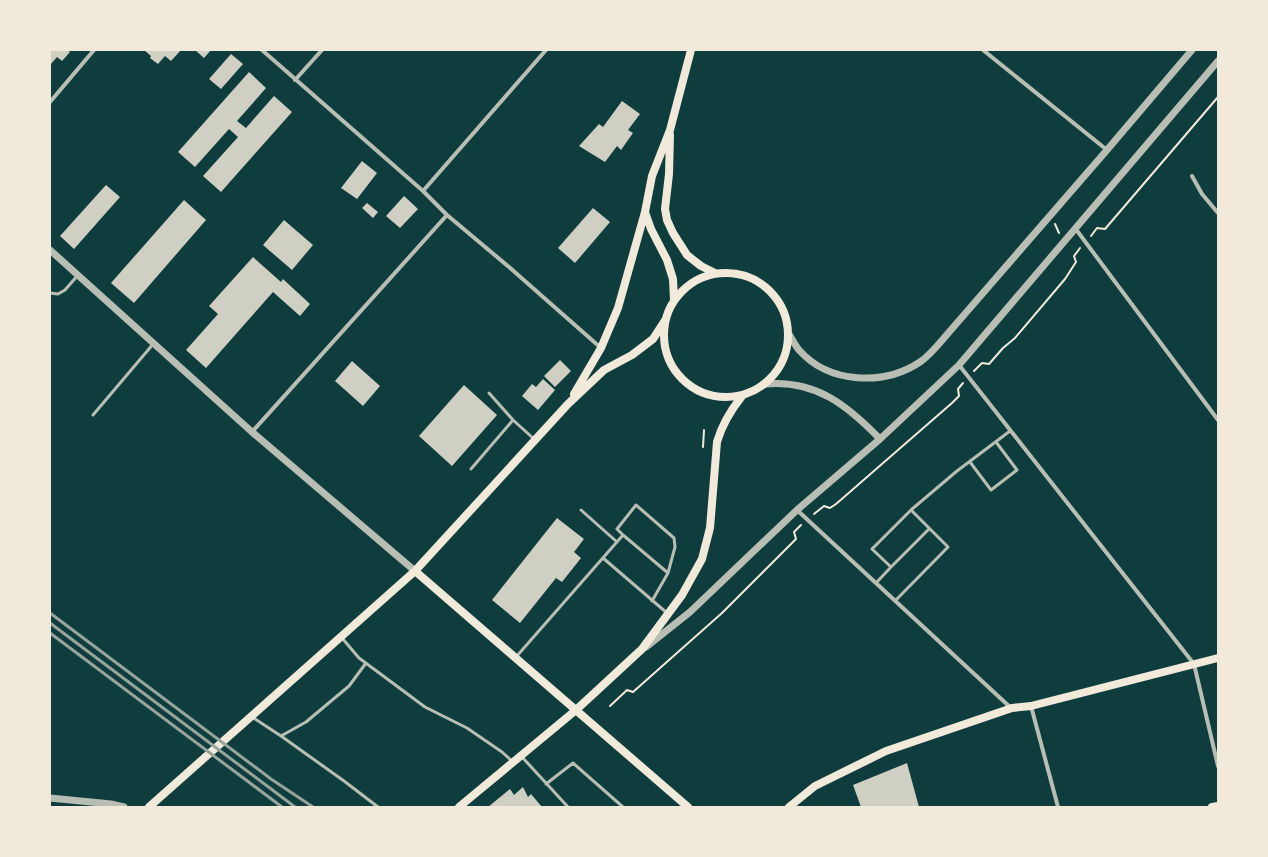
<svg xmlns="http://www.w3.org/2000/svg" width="1268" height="857" font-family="'Golos Text',sans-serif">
  <rect width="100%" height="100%" fill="#0f3d3e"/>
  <path fill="#cfcfc3" d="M 50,50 L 67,50 L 70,52 L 62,61 L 57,57 L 50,65 Z
    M 144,50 L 181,50 L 171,61 L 165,56 L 158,64 L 150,58 L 151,56 Z
    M 195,50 L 211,50 L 204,58 Z
    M 231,54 L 243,64 L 221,89 L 209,79 Z
    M 249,72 L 266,88 L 237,121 L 246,128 L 274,96 L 292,112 L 221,192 L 203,176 L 238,137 L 229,129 L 195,167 L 178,152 Z
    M 622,101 L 640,114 L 628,130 L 633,133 L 621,150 L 617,146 L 605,162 L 579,146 L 599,124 L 603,127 Z
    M 362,161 L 377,173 L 357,199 L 341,188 Z
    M 106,185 L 120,197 L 74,249 L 60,236 Z
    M 404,196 L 418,209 L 400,228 L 386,216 Z
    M 184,200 L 206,220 L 134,303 L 111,283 Z
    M 367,203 L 378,212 L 373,218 L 362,208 Z
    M 593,208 L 610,222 L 575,263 L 558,248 Z
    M 284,220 L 313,245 L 292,270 L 263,245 Z
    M 253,257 L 281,282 L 283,279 L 310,304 L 300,316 L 273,292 L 206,368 L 186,350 L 218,314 L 209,306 Z
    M 560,360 L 571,371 L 555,387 L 544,376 Z
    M 352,361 L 380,386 L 363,406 L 335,381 Z
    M 543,379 L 555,390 L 538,410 L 522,396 L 532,384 L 536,387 Z
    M 464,385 L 497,415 L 452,466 L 419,436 Z
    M 557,518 L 584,539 L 574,552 L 581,558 L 562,582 L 556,578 L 520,623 L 492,600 Z
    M 907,763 L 919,807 L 861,807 L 853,785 Z
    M 523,787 L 528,797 L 531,794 L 542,807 L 488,807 L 510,789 L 514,795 Z"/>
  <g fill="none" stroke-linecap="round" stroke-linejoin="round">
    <path stroke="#f1e9da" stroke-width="2" d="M 1055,224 L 1059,233
      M 1091,236 L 1097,228 L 1105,229 L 1218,97
      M 974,371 L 982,363 L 989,364 L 1003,348 L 1015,338 L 1065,279 L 1076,262 L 1074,256 L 1080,248
      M 703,447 L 704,430
      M 814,514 L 824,506 L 830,508 L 836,504 L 952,403 L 959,396 L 958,389 L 963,383
      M 610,706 L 627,690 L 633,692 L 722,613 L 796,539 L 794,532 L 801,525"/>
    <path stroke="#b8beb3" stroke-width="3" d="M 50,293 L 58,294 L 65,290 L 78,275
      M 489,393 L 513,420
      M 93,415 L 154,343
      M 970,462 L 991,490 L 1017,470 L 996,442
      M 471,469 L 513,420 L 534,439
      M 581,510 L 617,542
      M 603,558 L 667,613
      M 891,567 L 929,529
      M 876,583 L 891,567 L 872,549 L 911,510
      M 652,601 L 668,573
      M 895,601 L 948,547 L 911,510 L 957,471 L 1010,431
      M 342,638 L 359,658 L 425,707 L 467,728 L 502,752 L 513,762
      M 516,657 L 623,535 L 668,573 L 675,547 L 674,538 L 636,505 L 617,529 L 623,535
      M 252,717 L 281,736 L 306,722 L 349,686 L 366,663
      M 281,736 L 344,781 L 378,807
      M 522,757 L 568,807
      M 546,784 L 573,763 L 623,807"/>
    <path stroke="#b8beb3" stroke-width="4" d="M 262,50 L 423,191 L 447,215 L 509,267 L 601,348
      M 983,50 L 1107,150
      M 295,80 L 322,50
      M 50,102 L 94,50
      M 1192,176 L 1202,194 L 1218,213
      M 423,191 L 546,50
      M 1075,228 L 1218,420
      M 959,365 L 1194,664 L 1218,766
      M 252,432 L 447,215
      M 797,510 L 1011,708
      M 1031,706 L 1058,807"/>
    <path stroke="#b8beb3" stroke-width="7" d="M 50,250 L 252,432 L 415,571
      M 789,334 C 792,339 795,345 799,350 C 829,384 884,386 920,362 C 929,356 937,346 944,338 L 1107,150 L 1192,50
      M 766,384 C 816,380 847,405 880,439
      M 646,647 L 690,612 L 797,510 L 880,439 L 959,365 L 1218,61
      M 50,798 L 111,804 L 124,807"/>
    <path stroke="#f1e9da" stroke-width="8" d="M 670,135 L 669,174 L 665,209 L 667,220 L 673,233 L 687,255 L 701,266 L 715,273
      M 645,212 L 651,229 L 667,260 L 673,279 L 674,300
      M664 335a62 62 0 1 1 124 0a62 62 0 1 1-124 0Z
      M 574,394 L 601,348 L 618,308 L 645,212 L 652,176 L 670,130 L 691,50
      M 415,571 L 688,807
      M 149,807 L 415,571 L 568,404 L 604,370 L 632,355 L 653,339 L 666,319
      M 459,807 L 576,710 L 642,649 L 682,595 L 702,559 L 710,528 L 717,442 C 722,424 731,410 742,396
      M 789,807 L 815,786 L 886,751 L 1012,708 L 1031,706 L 1218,658
      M 1212,807 L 1218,806"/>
    <path stroke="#97a49c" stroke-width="3" d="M 50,613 L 271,779 L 313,807
      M 50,623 L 295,807
      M 50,633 L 282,807"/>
  </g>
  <rect width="1268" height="857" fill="none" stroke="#f1e9da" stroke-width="102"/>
</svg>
